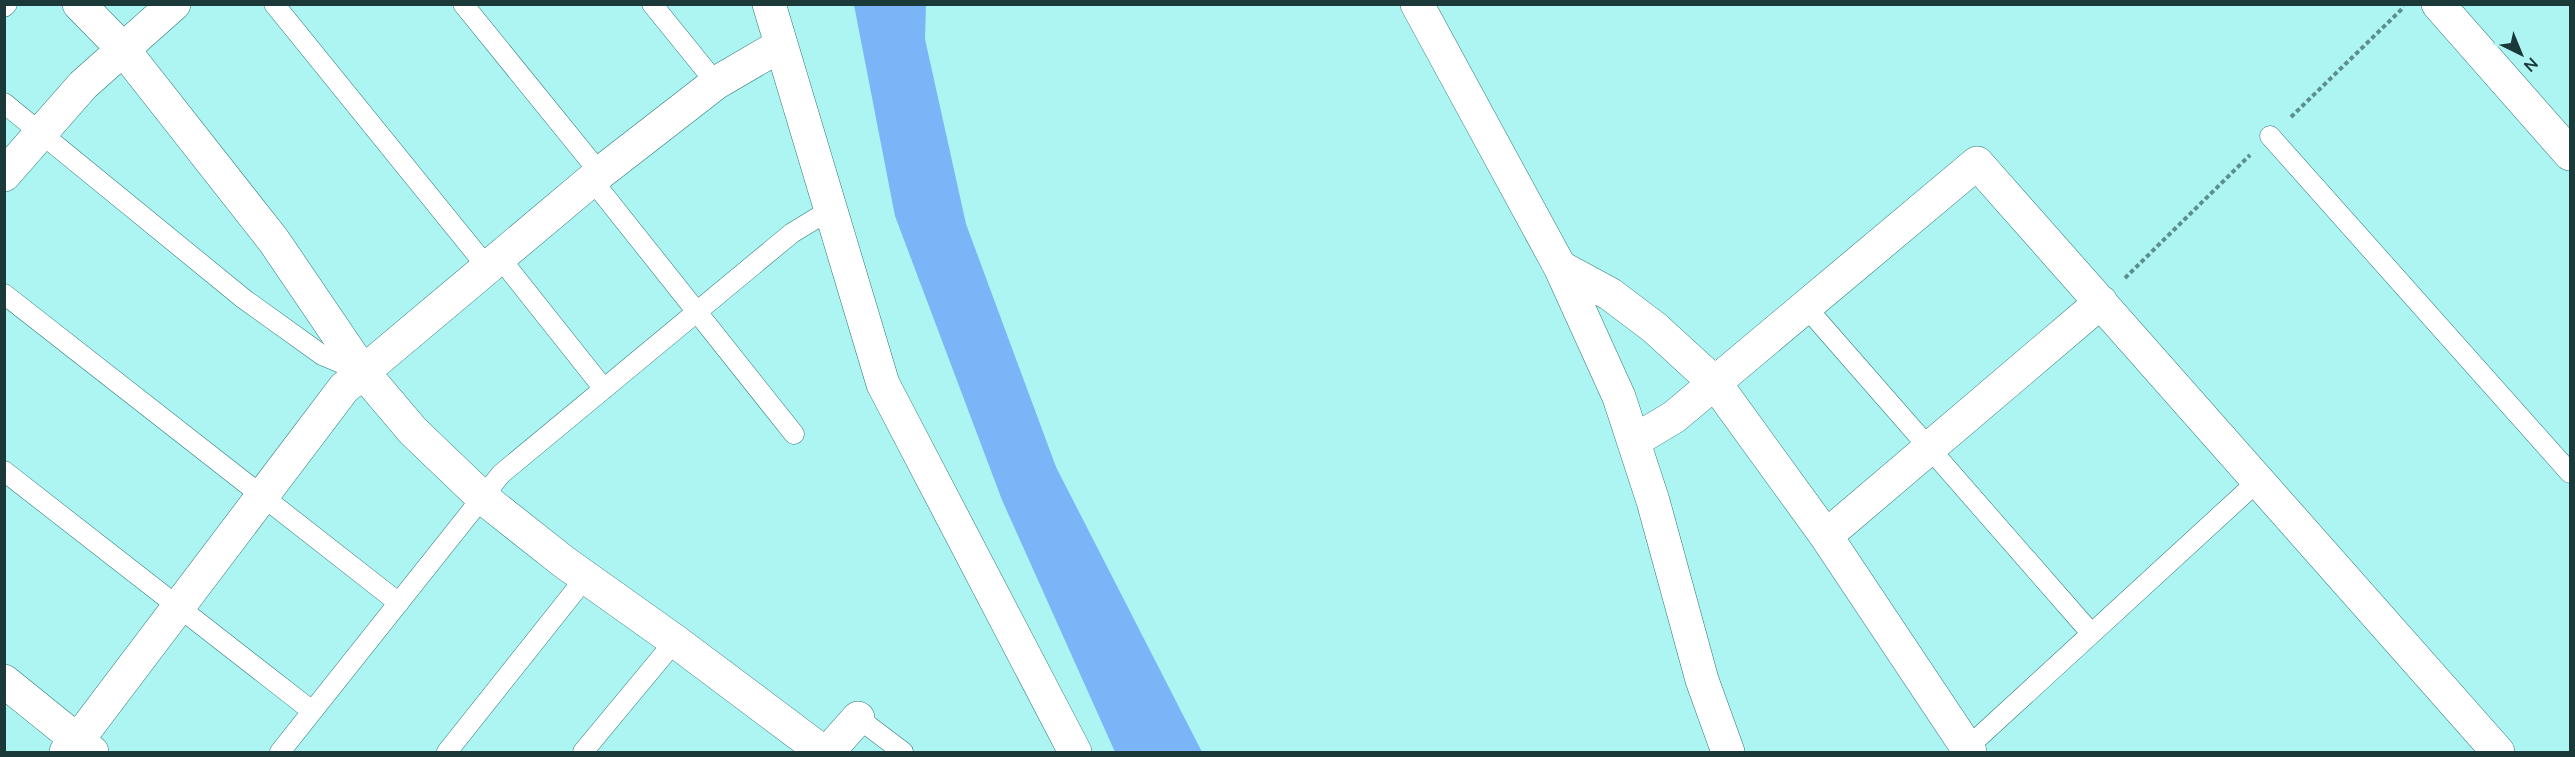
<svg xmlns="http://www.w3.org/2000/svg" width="2575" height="757" font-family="Mulish,sans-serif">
  <rect width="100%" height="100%" fill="#acf5f2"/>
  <path fill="#7bb5f7" d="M 854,5 L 926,5 L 925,39 L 966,224 L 1056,467 L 1202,752 L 1115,752 L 1002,500 L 895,216 Z"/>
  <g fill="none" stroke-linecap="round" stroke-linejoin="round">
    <g stroke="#2d7775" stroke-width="21">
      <path id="lane" d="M 274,4 L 487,267
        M 463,4 L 600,173
        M 652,4 L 716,83
        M 4,7 L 7,4
        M 4,103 L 244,299 L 322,355 L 358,370
        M 2270,136 L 2570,473
        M 592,180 L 794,434
        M 500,258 L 604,389
        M 4,294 L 399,603
        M 1805,306 L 2091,633
        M 4,471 L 312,711
        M 858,718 L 903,752
        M 1967,748 L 2259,480
        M 280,752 L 501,474 L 792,233 L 830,210
        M 447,752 L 586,577
        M 583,752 L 675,641"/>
    </g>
    <g stroke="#2d7775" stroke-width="34">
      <path id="street" d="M 79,4 L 123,49 L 274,241 L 363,372 L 413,431 L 483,498 L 564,562 L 675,641 L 823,752
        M 769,4 L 883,384 L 1075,752
        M 1417,4 L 1560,267 L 1619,397 L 1653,501 L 1702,680 L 1728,752
        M 2438,4 L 2570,154
        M 4,175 L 83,85 L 174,4
        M 1560,267 L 1610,294 L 1655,328 L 1715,383 L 1826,536 L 1970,752
        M 1634,441 L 1674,417 L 1977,163 L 2498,752
        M 1826,536 L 2101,302
        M 4,681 L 92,752
        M 66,752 L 77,741 L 344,388 L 600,173 L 716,83 L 781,45
        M 828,752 L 858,718"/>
    </g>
    <path stroke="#5c8e8c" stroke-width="4" stroke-dasharray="4.5 3" stroke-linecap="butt" d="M 2291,117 L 2404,7
      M 2125,278 L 2250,155"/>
    <use href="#lane" stroke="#fff" stroke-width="20"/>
    <use href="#street" stroke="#fff" stroke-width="33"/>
  </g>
  <rect width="2575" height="757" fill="none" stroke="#1b3938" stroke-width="12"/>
  <g transform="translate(2521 54) rotate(137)" stroke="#acf5f2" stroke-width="4.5" paint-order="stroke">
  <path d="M0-4.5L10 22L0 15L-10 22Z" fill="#1b3938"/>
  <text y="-9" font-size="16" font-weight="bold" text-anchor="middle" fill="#1b3938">N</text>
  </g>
</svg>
